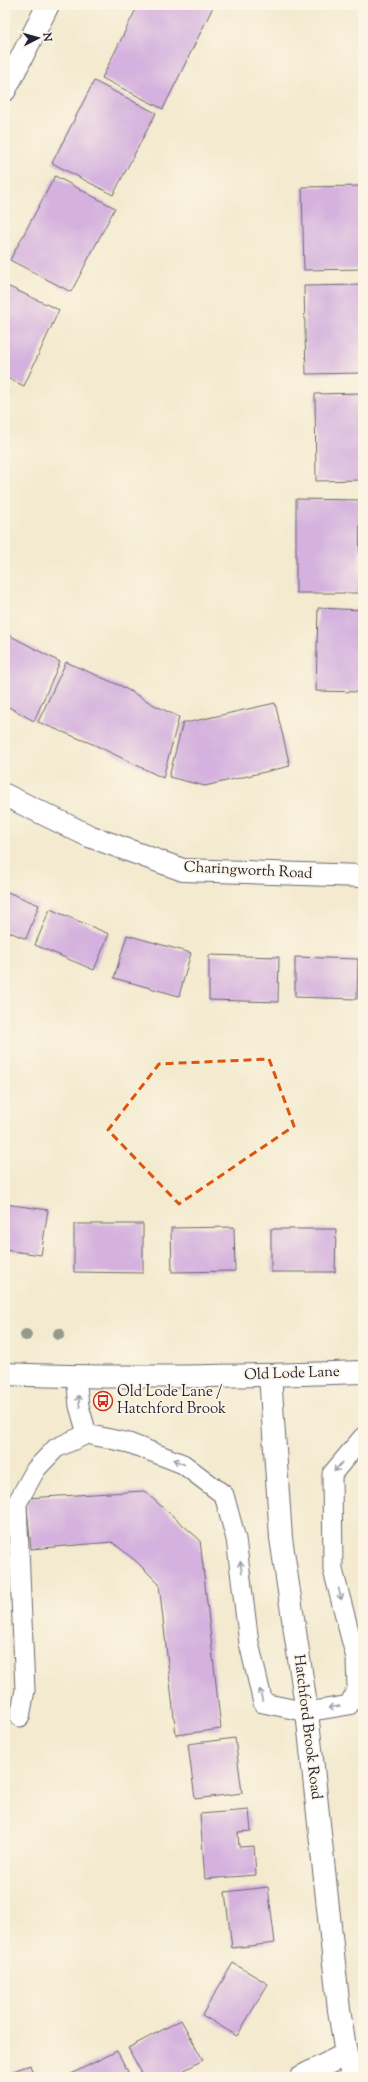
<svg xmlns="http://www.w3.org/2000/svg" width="368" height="2082" font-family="'Sorts Mill Goudy',serif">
  <rect width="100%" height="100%" fill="#fcf5e5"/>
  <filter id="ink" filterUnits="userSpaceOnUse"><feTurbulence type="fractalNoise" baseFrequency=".025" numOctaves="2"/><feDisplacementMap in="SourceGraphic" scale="8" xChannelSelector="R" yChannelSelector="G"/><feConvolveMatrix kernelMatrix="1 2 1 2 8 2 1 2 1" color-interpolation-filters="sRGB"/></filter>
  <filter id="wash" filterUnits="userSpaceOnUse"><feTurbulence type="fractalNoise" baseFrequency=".012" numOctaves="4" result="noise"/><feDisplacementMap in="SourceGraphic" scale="16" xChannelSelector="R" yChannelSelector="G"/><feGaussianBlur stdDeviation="0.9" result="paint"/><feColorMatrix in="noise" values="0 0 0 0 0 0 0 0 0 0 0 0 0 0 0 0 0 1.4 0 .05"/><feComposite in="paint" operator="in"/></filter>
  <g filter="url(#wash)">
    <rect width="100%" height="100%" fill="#f3eacf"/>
    <g id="blocks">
      <path fill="#d4b1de" d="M 138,5 L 214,5 L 163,109 L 102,78 Z
        M 94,81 L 156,113 L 113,195 L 52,163 Z
        M 55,176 L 115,208 L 71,292 L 10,260 Z
        M 363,186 L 363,269 L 304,270 L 302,187 Z
        M 5,285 L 59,310 L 24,386 L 5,377 Z
        M 363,285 L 363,373 L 306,374 L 304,286 Z
        M 5,390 L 9,392 L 5,400 Z
        M 363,393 L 363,480 L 316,481 L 315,394 Z
        M 296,499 L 360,500 L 359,593 L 296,593 Z
        M 318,608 L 363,610 L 363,692 L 316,691 Z
        M 5,633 L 60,662 L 34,721 L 5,705 Z
        M 66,662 L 121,686 L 156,706 L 179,717 L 163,778 L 95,745 L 38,722 Z
        M 275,703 L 290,766 L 205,786 L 169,777 L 183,722 L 190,722 Z
        M 5,891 L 39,905 L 26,939 L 5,930 Z
        M 50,909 L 109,934 L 94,970 L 35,945 Z
        M 127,935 L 191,953 L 179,996 L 114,978 Z
        M 209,955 L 279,957 L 278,1002 L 209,1000 Z
        M 295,957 L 358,959 L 357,999 L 295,997 Z
        M 5,1204 L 48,1210 L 41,1255 L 5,1250 Z
        M 74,1224 L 143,1224 L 143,1273 L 74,1272 Z
        M 234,1227 L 235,1271 L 172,1272 L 171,1228 Z
        M 271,1229 L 336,1229 L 335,1272 L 271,1272 Z
        M 144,1491 L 200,1540 L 221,1729 L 176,1735 L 159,1584 L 137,1562 L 112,1542 L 31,1549 L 26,1498 Z
        M 235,1738 L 242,1793 L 195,1799 L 188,1744 Z
        M 249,1810 L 251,1831 L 238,1832 L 239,1847 L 254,1846 L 256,1875 L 205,1879 L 200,1814 Z
        M 268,1887 L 275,1943 L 232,1948 L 225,1892 Z
        M 233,1963 L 268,1984 L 237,2036 L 202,2015 Z
        M 181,2020 L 203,2060 L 172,2077 L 144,2077 L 128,2048 Z
        M 117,2051 L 131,2077 L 65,2077 Z
        M 30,2065 L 34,2077 L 5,2077 L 5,2074 Z"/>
    </g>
  </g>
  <g filter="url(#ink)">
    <use href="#blocks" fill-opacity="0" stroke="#6b686f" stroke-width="1"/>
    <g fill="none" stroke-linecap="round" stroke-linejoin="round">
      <g stroke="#6b686f" stroke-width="21">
        <path id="service" d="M 76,1377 L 79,1406 L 87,1434 L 129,1443 L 183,1464 L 224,1495 L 236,1539 L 249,1643 L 263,1703 L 307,1712 L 349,1705 L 357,1689 L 356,1658 L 333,1570 L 332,1474 L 363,1437
          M 20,1717 L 25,1690 L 17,1503 L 36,1469 L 56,1448 L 87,1434"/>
      </g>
      <g stroke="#6b686f" stroke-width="24">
        <path id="minor" d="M 5,90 L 48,5
          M 5,795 L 89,836 L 183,870 L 363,876
          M 270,1375 L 281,1538 L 307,1712 L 339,2010 L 346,2054 L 353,2077
          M 301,2077 L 346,2054"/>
      </g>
      <g stroke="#6b686f" stroke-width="24">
        <path id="tertiary" d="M 5,1374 C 124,1379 244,1376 363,1372"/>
      </g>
      <use href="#service" stroke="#fff" stroke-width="19"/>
      <use href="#minor" stroke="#fff" stroke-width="22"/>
      <use href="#tertiary" stroke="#fff" stroke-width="22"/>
    </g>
    <g fill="#95998a">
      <circle cx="59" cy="1334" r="6"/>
      <circle cx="26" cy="1335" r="6"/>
    </g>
    <defs><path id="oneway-shaft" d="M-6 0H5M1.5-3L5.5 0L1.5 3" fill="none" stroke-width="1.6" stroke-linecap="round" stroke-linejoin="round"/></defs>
    <g stroke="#9c9ca7">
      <use href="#oneway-shaft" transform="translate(79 1401) rotate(-97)"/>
      <use href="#oneway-shaft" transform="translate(179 1462) rotate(-156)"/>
      <use href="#oneway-shaft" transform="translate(338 1467) rotate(130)"/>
      <use href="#oneway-shaft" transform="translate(241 1567) rotate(-99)"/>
      <use href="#oneway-shaft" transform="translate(340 1594) rotate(76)"/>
      <use href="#oneway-shaft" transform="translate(261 1695) rotate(-103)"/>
      <use href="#oneway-shaft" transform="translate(334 1707) rotate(171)"/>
    </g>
  </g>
  <path fill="none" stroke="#de560e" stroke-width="3" stroke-dasharray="8 5" stroke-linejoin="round" d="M 269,1059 L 294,1126 L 179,1204 L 108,1130 L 159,1064 Z"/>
  <defs>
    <g id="bus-ring" transform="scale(1)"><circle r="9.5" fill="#fcf5e5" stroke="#c8321e" stroke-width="1.5"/><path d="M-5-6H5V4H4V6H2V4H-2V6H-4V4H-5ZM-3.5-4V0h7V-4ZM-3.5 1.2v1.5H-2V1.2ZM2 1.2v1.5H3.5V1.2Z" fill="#c8321e"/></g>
  </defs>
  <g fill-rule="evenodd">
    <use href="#bus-ring" x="103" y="1401"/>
  </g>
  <g text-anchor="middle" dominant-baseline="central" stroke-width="3.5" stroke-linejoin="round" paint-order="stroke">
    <g font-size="15" fill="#22223b" stroke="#fcf5e5">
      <text transform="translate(248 871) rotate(3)">Charingworth Road</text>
      <text transform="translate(292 1374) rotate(-2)">Old Lode Lane</text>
      <text transform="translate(307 1727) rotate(83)">Hatchford Brook Road</text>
    </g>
    <g font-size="15" fill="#22223b" stroke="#fcf5e5" text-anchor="start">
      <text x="117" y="1392">Old Lode Lane /<tspan x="117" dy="17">Hatchford Brook</tspan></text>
    </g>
  </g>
  <rect width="368" height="2082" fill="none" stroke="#fcf5e5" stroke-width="20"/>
  <g transform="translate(38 38) rotate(84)" stroke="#fcf5e5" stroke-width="3" paint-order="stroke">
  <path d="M0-3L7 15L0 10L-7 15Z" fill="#22223b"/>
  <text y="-6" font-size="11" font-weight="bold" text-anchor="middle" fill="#22223b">N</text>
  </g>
</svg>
